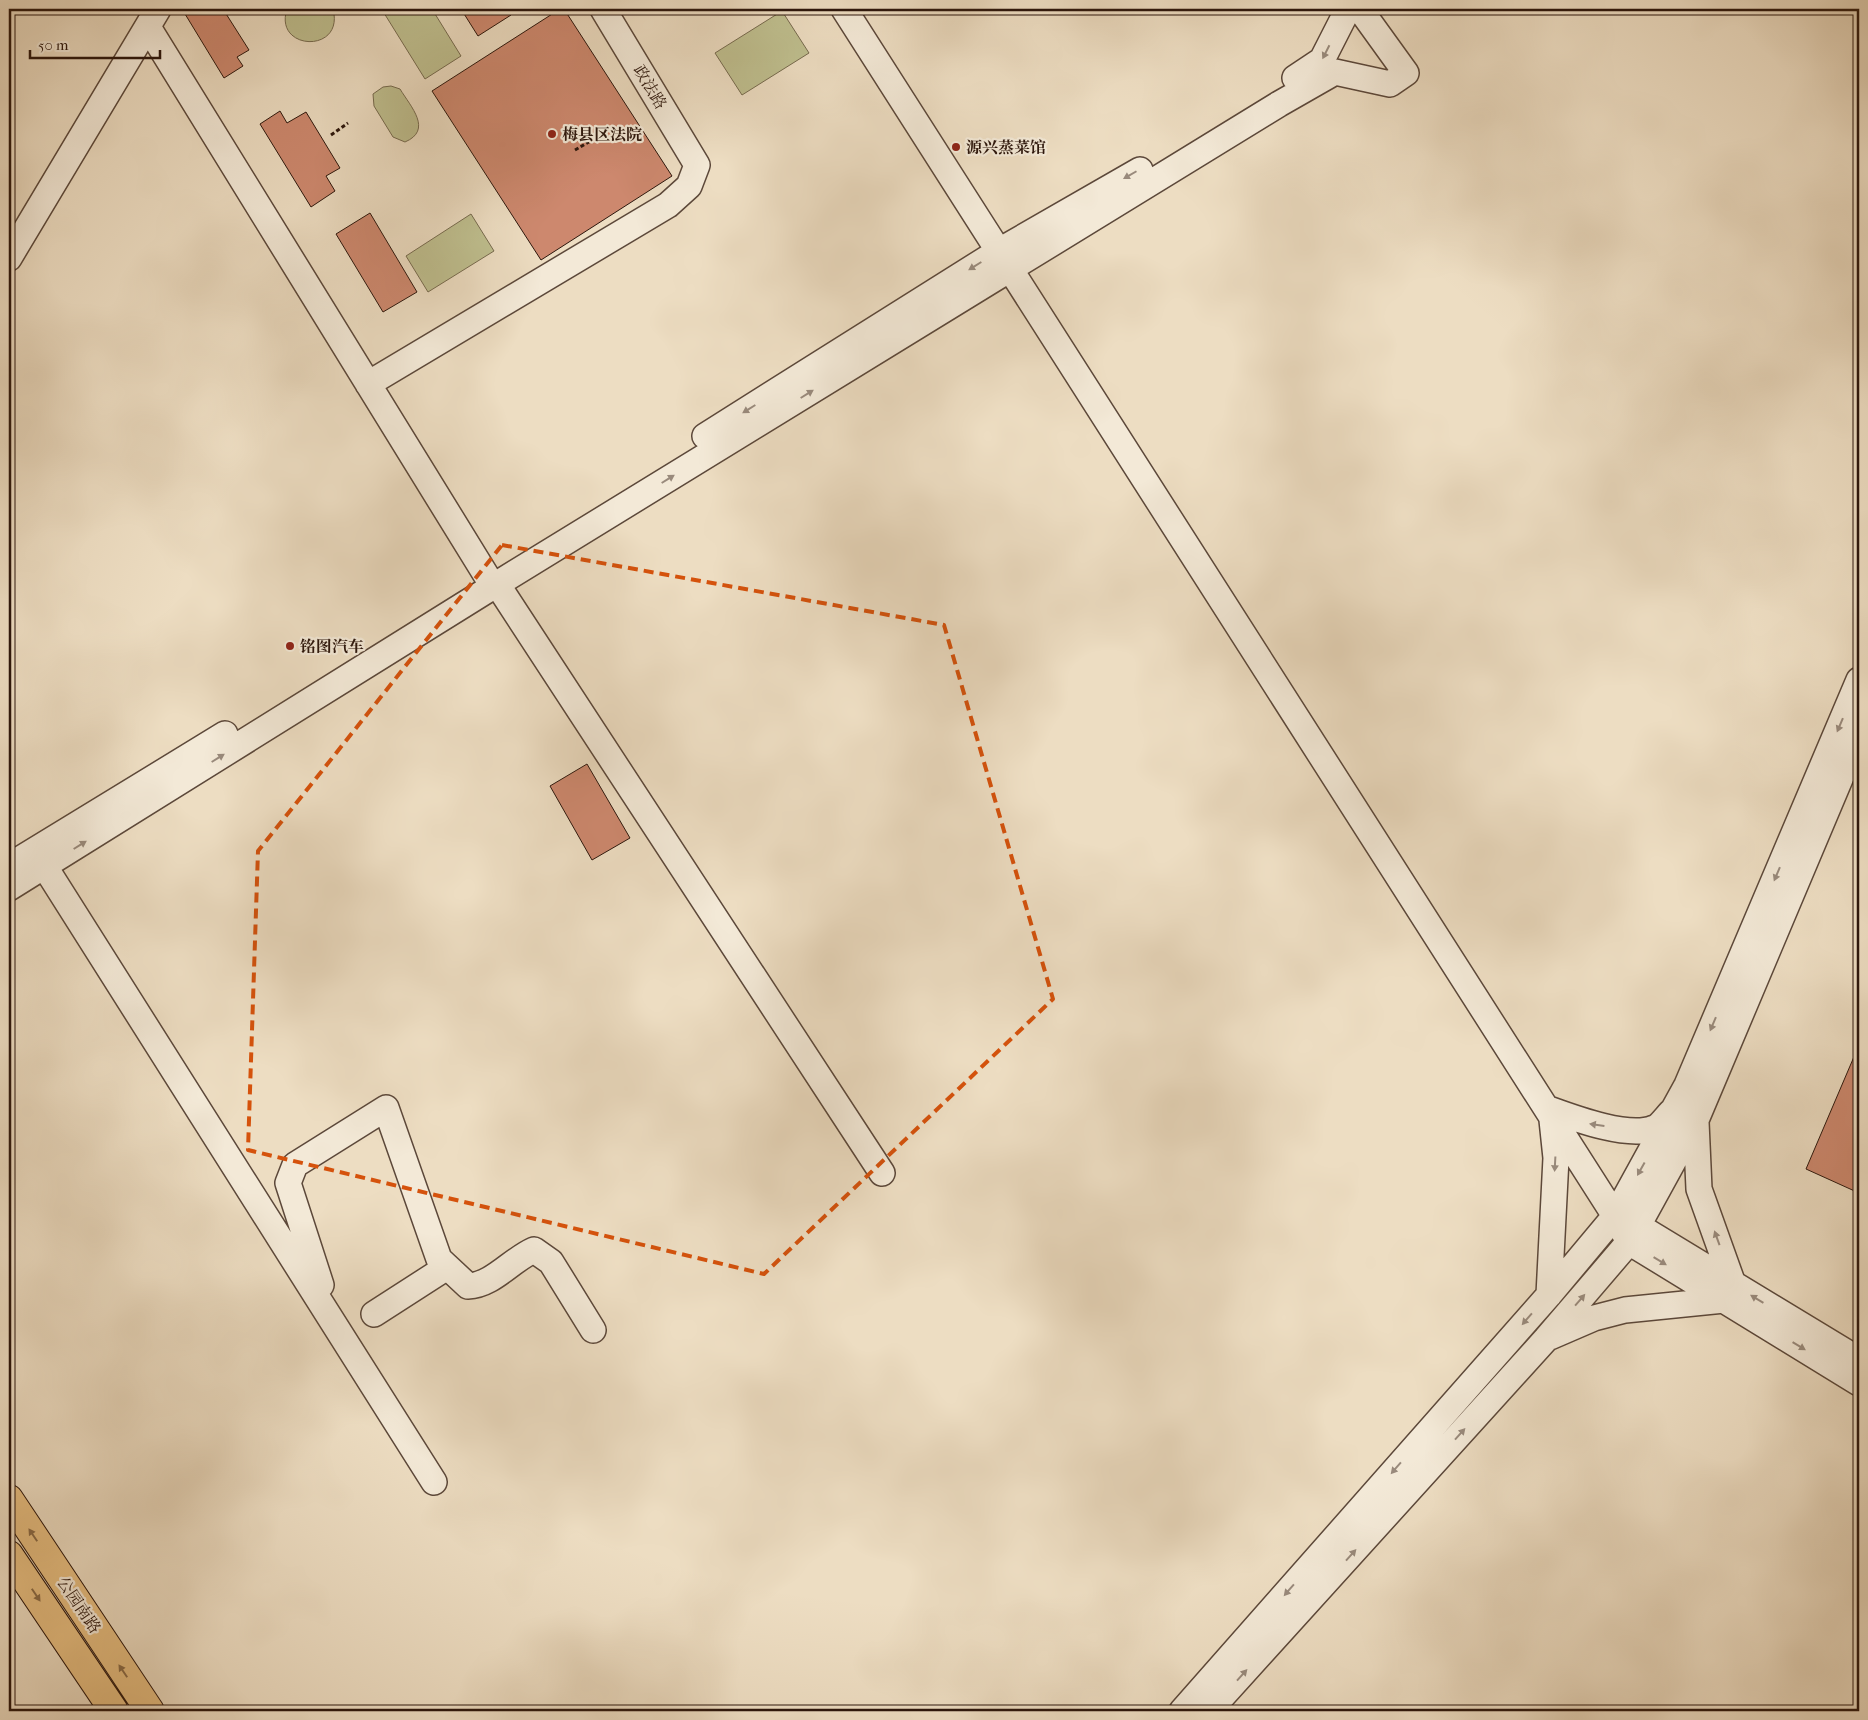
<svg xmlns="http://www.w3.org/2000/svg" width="1868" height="1720" font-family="'IM FELL French Canon','Noto Serif SC',serif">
  <rect width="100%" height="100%" fill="#edddc2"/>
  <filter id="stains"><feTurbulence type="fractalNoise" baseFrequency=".004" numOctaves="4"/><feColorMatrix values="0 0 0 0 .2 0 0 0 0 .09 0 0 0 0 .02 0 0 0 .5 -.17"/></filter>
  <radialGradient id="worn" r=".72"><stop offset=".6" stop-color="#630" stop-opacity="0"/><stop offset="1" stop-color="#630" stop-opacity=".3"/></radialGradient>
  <path fill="#bfbf8f" stroke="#766a4e" d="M 287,9 L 333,9 C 345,54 273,51 287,9 Z
    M 390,9 L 432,9 L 461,56 L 425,79 L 384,13 Z
    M 782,11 L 809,53 L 742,95 L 715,53 Z
    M 391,86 L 400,89 C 411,107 433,130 405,142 L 393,137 L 374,106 L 373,94 L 383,87 Z
    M 471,214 L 494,251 L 428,292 L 406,256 Z"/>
  <path fill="#cd886e" stroke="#2c160c" d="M 182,9 L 223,9 L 249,50 L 237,57 L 243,66 L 224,78 Z
    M 461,9 L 507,9 L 511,15 L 478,36 Z
    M 560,9 L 564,9 L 672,176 L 541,260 L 432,91 Z
    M 280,111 L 287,123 L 306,112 L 340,168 L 326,176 L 335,191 L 311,207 L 260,124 Z
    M 370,213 L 417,292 L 383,312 L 336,234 Z
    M 587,764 L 630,838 L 592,860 L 550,786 Z
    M 1859,1045 L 1859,1193 L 1806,1169 Z"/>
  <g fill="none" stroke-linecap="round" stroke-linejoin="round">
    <g stroke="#5c483a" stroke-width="28">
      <path id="minor" d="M 844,9 L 1615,1216 L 1629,1242 L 1859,1383
        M 148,27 L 486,575
        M 1295,78 L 1322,60 L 1348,9
        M 9,258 L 158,9
        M 368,384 L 668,205 L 689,186 L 697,165 L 603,9
        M 705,436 L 999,251 L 1140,170
        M 497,584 L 882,1173
        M 9,866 L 225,734
        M 45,867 L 434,1482
        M 9,888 L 497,584 L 1279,104 L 1335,72 L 1390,84 L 1406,73 L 1362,12 L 1364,9
        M 1546,1108 C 1571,1117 1628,1139 1654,1128 C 1660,1126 1666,1117 1671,1112
        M 1696,1122 L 1699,1189 L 1733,1284
        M 1638,1226 L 1859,1360
        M 321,1285 L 288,1183 L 295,1165 L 386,1108 L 439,1259 L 468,1286 C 493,1285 511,1260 534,1250 L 551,1262 L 593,1330
        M 1549,1295 L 1556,1158 L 1552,1120
        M 374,1314 L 447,1267
        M 1550,1337 L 1594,1318 L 1625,1310 L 1724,1300
        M 1182,1711 L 1549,1295 L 1615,1216 L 1687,1085 L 1859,680
        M 1209,1711 L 1546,1339 L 1629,1242 L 1696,1120 L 1859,734"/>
    </g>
    <g stroke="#2c160c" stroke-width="30">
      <path id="major" d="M 9,1499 L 150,1711
        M 9,1555 L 114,1711"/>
    </g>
    <path stroke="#2c160c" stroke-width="3" stroke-dasharray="4 2.5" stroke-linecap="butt" d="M 331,135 L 348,123
      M 575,150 L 599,136"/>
    <use href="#minor" stroke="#f3e9d7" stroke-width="25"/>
    <use href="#major" stroke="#e6be81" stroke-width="28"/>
  </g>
  <defs><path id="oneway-solid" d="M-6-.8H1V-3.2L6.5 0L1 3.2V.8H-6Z" transform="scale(1.25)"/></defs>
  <g fill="#998a7c">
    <use href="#oneway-solid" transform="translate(1326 52) rotate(117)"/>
    <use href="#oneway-solid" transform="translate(1130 175) rotate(150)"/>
    <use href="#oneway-solid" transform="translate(975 266) rotate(148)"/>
    <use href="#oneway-solid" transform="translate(807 394) rotate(-32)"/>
    <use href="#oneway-solid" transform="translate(749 409) rotate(148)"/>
    <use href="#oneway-solid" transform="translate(668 479) rotate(-32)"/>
    <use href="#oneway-solid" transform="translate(1840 725) rotate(113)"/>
    <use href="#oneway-solid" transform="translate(218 758) rotate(-32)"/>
    <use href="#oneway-solid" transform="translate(80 845) rotate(-32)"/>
    <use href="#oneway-solid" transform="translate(1777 874) rotate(113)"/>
    <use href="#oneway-solid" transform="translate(1713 1024) rotate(113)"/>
    <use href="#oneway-solid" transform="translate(1597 1125) rotate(-172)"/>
    <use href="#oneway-solid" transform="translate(1555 1164) rotate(93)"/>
    <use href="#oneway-solid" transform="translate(1641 1169) rotate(119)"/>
    <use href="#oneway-solid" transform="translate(1717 1238) rotate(-110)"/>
    <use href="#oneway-solid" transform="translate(1660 1261) rotate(31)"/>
    <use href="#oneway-solid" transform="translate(1757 1299) rotate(-149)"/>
    <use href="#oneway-solid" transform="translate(1580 1300) rotate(-49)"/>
    <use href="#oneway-solid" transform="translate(1527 1319) rotate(131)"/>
    <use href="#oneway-solid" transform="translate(1799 1346) rotate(31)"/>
    <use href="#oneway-solid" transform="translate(1460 1434) rotate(-48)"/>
    <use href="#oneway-solid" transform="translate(1396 1468) rotate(131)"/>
    <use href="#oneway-solid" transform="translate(1351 1555) rotate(-48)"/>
    <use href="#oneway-solid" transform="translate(1289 1590) rotate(131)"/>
    <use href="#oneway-solid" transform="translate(1242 1675) rotate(-48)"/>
  </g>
  <g fill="#896a46">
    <use href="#oneway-solid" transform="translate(33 1535) rotate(-124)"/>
    <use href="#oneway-solid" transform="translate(36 1595) rotate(56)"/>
    <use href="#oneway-solid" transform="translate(123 1671) rotate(-124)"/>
  </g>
  <path fill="none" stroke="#d5520c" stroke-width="4" stroke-dasharray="10 6" stroke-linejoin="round" d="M 502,545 L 944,625 L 1053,999 L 764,1274 L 248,1150 L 258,851 Z"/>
  <g fill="#8f2418" stroke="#f3e9d7" stroke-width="2">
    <circle cx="552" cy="134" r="5"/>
    <circle cx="956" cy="147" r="5"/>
    <circle cx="290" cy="646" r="5"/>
  </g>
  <g text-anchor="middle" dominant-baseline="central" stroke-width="4.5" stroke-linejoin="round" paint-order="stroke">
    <g font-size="16" fill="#2c160c" stroke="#f3e9d7">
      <text transform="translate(650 87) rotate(59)">政法路</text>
      <text transform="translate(79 1605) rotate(56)">公园南路</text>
    </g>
    <g font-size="16" font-weight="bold" fill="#2c160c" stroke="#f3e9d7" text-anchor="start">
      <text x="562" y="134">梅县区法院</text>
      <text x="966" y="147">源兴蒸菜馆</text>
      <text x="300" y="646">铭图汽车</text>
    </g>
  </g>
  <rect width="1868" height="1720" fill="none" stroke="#edddc2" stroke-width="30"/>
  <rect x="10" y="10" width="1848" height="1700" fill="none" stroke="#2c160c" stroke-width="2.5"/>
  <rect x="15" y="15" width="1838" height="1690" fill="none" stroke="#2c160c"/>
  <path d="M30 50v8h130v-8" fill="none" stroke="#2c160c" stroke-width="2.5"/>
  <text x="38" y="50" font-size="15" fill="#2c160c" stroke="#f3e9d7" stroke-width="4" paint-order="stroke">50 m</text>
  <rect width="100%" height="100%" filter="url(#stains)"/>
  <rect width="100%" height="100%" fill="url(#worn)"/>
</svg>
